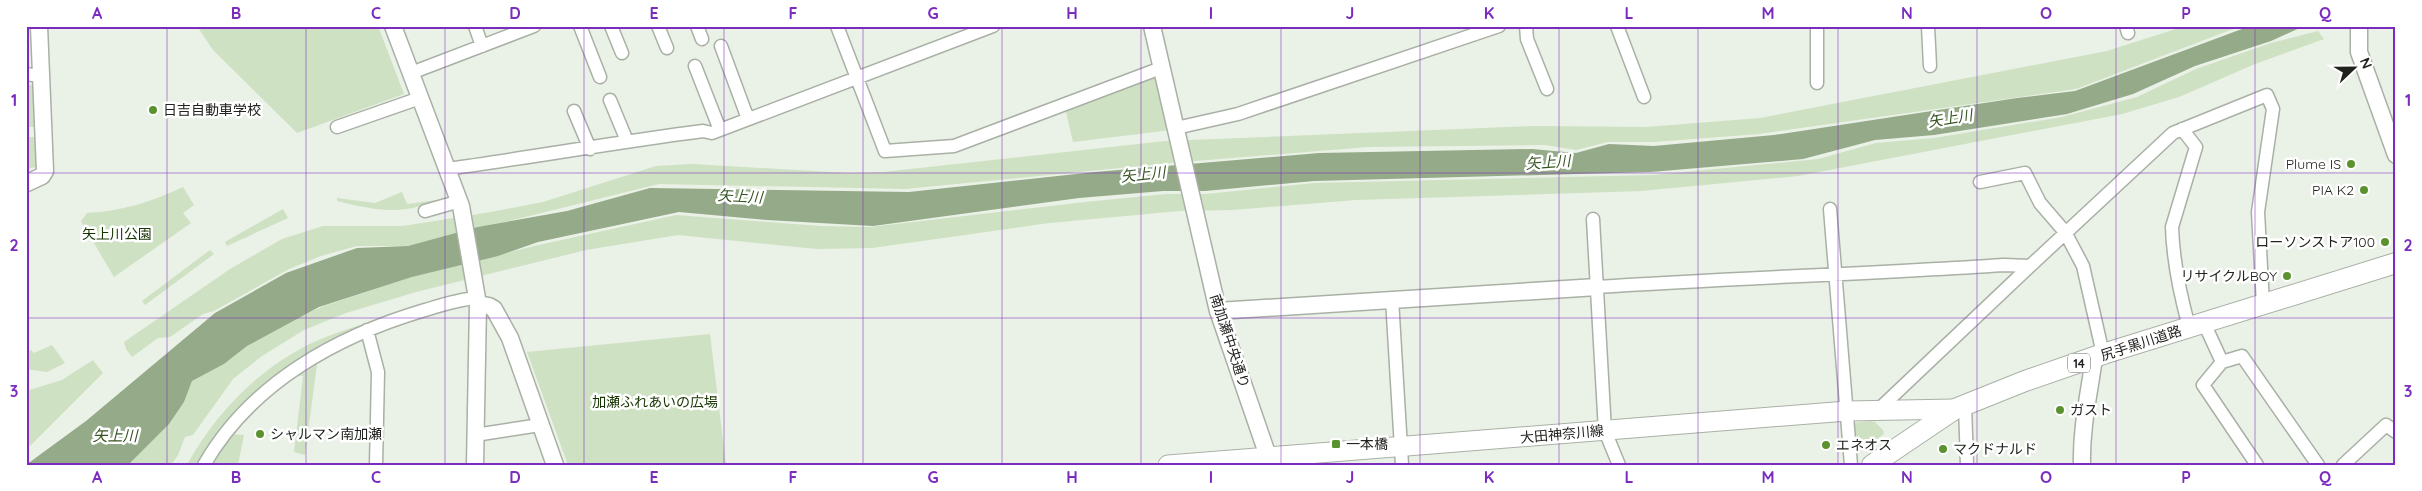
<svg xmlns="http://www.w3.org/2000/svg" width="2422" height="491" font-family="Quicksand,'Noto Sans JP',sans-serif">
  <rect width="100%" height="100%" fill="#eaf1e6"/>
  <path fill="#cee1c3" d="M 197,26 L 378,26 L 404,94 L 297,133 L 213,50 Z
    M 2185,26 L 2241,26 L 2076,89 L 1759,134 L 1654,142 L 1608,142 L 1576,150 L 1545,145 L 1368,147 L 1171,163 L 905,189 L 659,184 L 408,246 L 357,246 L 321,256 L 289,269 L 214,311 L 203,314 L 170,337 L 158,338 L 132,357 L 126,349 L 124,342 L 230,269 L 282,239 L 323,226 L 403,226 L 491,212 L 543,202 L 656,166 L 692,164 L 848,173 L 883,172 L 1165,141 L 1535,126 L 1646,127 L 1760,118 L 2107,51 Z
    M 2318,31 L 2324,39 L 2255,64 L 2179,97 L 2122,114 L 1798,176 L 1641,191 L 1356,200 L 1233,210 L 1180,211 L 1049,223 L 872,248 L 817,249 L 678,235 L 586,250 L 416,292 L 346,313 L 304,330 L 262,356 L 233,379 L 193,435 L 185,437 L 178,455 L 171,465 L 128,465 L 184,402 L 192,381 L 224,364 L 247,346 L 288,322 L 324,306 L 412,277 L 534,246 L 676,215 L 821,226 L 870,227 L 1085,202 L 1166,194 L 1206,194 L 1315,183 L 1653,175 L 1818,159 L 1876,143 L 1934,138 L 2062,117 L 2137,97 L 2196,69 L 2271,43 Z
    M 1156,72 L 1171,130 L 1073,142 L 1065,108 Z
    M 26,84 L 36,86 L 36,127 L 26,127 Z
    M 26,137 L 38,137 L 36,167 L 26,169 Z
    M 183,187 L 194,205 L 183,213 L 191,223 L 114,277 L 81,221 L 87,213 C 122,211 152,202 183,187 Z
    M 402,192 L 407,204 L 437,200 C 401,216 374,210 337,201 L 337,198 L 375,203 Z
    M 283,209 L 288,218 L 227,246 L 225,242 Z
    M 210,250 L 214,254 L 145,305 L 142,301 Z
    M 366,323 L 367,325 C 339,339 307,352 282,371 C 247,396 220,428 198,465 L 187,465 C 215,414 259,368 312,343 C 329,335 348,329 366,323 Z
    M 710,334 L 726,465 L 568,465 L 527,352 Z
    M 52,345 L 65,363 L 47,372 L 26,369 L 26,353 L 31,350 L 34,353 Z
    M 93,360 L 103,373 L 30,446 L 26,441 L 26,391 L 62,380 Z
    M 317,364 L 305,455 L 294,452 L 303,376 L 297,375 Z
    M 1870,421 L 1875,422 L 1883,430 L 1884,434 L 1856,455 L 1853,423 Z
    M 231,434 L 244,435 L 238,465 L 213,465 Z"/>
  <path fill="#94aa88" d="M 2250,26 L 2304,26 L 2271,41 L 2195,66 L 2133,94 L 2067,114 L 1934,135 L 1875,140 L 1803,159 L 1651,172 L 1314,181 L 1205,191 L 1163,191 L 1079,198 L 873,226 L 767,220 L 679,212 L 538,242 L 498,256 L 412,277 L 319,307 L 247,346 L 224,364 L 192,381 L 184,402 L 169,424 L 128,465 L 26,465 L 26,461 L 30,462 L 86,421 L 215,313 L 286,273 L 357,248 L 408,246 L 478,227 L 567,211 L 650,188 L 909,192 L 1095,172 L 1319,153 L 1532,149 L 1576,153 L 1609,144 L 1654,146 L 1774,135 L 2017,98 L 2075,91 Z"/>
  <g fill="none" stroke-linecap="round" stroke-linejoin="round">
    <g stroke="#a9b0a6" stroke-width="15">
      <path id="minor" d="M 475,26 L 482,46
        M 580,26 L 600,77
        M 611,26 L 622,53
        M 658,26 L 667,48
        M 697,26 L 702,39
        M 837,26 L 885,151 L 954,146 L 1161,68
        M 1526,26 L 1527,39 L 1547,89
        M 1617,26 L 1644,97
        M 1817,26 L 1817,83
        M 1928,26 L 1930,66
        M 2126,26 L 2128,33
        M 721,46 L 748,119
        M 695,66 L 720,130
        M 411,73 L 534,26
        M 26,74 L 40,76
        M 610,100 L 627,141
        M 574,111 L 590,149
        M 337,127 L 420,98
        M 1176,128 L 1238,114 L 1499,26
        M 2182,129 L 2196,147 L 2172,227 C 2173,262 2180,294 2189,327
        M 447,169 C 533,157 618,142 703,131 L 712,133 L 993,26
        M 1980,182 L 2025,173 L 2040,203 L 2065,232 L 2083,266 L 2103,354
        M 1830,209 L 1851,465
        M 425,211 L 460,201
        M 1593,219 L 1605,431 L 1619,465
        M 1597,287 C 1733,278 1869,274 2004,265 L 2030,266 L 2173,133 L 2267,95 L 2273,109 L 2258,212 L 2263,304
        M 1392,299 L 1402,465
        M 2204,323 L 2222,362 L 2203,385 L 2257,465
        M 367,330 L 378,372 L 376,465
        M 2222,362 L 2242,356 L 2318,465
        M 1965,405 L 1967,465
        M 1878,410 L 2030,266
        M 475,435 L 540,425
        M 204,465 C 251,383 337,336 425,310 C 442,305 459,299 477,298
        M 2343,465 L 2386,425 L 2396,432"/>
    </g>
    <g stroke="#a9b0a6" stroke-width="19">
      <path id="tertiary" d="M 393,26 L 461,206 L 478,304 L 475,465
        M 1152,26 L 1218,311 L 1271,465
        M 2359,26 L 2359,52 L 2396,155
        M 27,183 L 42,176 L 45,171 L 39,26
        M 478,304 L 489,306 L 494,309 L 510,338 L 555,465
        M 1218,311 L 1597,287
        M 2082,465 C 2081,428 2089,394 2094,358"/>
    </g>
    <g stroke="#a9b0a6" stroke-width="21">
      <path id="secondary" d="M 1168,465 L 1847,411 L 1955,409"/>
    </g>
    <g stroke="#a9b0a6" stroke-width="22">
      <path id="primary" d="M 1872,465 L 1955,409 L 2025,381 L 2103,354 L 2396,263"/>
    </g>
    <use href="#minor" stroke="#fff" stroke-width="12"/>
    <use href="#tertiary" stroke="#fff" stroke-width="16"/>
    <use href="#secondary" stroke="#fff" stroke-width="19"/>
    <use href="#primary" stroke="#fff" stroke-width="20"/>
  </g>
  <path fill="none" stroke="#7b2cbf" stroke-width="1" stroke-opacity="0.55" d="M 167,26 L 167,465M 306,26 L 306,465M 445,26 L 445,465M 584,26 L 584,465M 724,26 L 724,465M 863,26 L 863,465M 1002,26 L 1002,465M 1141,26 L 1141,465M 1281,26 L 1281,465M 1420,26 L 1420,465M 1559,26 L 1559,465M 1698,26 L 1698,465M 1838,26 L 1838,465M 1977,26 L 1977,465M 2116,26 L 2116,465M 2255,26 L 2255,465M 26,173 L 2396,173M 26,318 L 2396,318"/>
  <g fill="#5a922e" stroke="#fff" stroke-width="2">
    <circle cx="153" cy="110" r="5"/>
    <circle cx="2351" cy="164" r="5"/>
    <circle cx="2364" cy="190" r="5"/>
    <circle cx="2385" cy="242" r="5"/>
    <circle cx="2287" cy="276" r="5"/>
    <circle cx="2060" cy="410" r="5"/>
    <circle cx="260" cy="434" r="5"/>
    <rect x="1331" y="439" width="10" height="10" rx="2.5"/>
    <circle cx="1826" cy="445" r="5"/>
    <circle cx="1943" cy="449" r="5"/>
  </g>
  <g text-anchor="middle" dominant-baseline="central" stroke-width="5" stroke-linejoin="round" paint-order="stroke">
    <rect fill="#fff" stroke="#646562" stroke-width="1" x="2068" y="353.5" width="22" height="19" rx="4"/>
    <g font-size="12" font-weight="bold" fill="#21231f">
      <text x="2079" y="363">14</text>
    </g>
    <g font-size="14" fill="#21231f" stroke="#fff" text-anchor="start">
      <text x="163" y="110">日吉自動車学校</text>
      <text x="2341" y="164" text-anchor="end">Plume IS</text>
      <text x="2354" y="190" text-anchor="end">PIA K2</text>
      <text x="2375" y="242" text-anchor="end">ローソンストア100</text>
      <text x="2277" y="276" text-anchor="end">リサイクルBOY</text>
      <text x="2070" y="410">ガスト</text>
      <text x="270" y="434">シャルマン南加瀬</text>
      <text x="1346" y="444">一本橋</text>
      <text x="1836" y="445">エネオス</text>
      <text x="1953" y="449">マクドナルド</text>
    </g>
    <g font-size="14" fill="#173300" stroke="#fff">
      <text x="117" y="234">矢上川公園</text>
      <text x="655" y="402">加瀬ふれあいの広場</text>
    </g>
    <g font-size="14" fill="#21231f" stroke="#fff">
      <text transform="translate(1230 341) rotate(72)">南加瀬中央通り</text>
      <text transform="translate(2141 343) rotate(-18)">尻手黒川道路</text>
      <text transform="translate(1562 434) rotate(-5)">大田神奈川線</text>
    </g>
    <g font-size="15" font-style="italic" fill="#365422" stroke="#fff">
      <text transform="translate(1950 118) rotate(-9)">矢上川</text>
      <text transform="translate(1548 162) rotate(-4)">矢上川</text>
      <text transform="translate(1143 174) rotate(-6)">矢上川</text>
      <text transform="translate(740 196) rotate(3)">矢上川</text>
      <text x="115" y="435">矢上川</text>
    </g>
  </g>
  <rect width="2422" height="491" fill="none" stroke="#ffffff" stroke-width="55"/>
  <g transform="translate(2354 68) rotate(68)" stroke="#ffffff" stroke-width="4" paint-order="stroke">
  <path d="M0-4L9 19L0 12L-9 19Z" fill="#21231f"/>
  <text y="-8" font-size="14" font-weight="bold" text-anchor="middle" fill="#21231f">N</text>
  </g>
  <rect x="28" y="28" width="2366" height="436" fill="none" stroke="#7b2cbf" stroke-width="2"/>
  <g font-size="16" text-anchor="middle" font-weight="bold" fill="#7b2cbf">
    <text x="97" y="19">A</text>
    <text x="236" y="19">B</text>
    <text x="376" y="19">C</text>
    <text x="515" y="19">D</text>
    <text x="654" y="19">E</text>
    <text x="793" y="19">F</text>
    <text x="933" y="19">G</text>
    <text x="1072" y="19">H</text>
    <text x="1211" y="19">I</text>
    <text x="1350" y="19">J</text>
    <text x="1489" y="19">K</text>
    <text x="1629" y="19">L</text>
    <text x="1768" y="19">M</text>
    <text x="1907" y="19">N</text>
    <text x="2046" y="19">O</text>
    <text x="2186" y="19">P</text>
    <text x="2325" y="19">Q</text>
    <text x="14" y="106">1</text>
    <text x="2408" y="106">1</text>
    <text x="14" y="251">2</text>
    <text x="2408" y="251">2</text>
    <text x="14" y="397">3</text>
    <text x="2408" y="397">3</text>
    <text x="97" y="483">A</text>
    <text x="236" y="483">B</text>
    <text x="376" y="483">C</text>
    <text x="515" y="483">D</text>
    <text x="654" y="483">E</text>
    <text x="793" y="483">F</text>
    <text x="933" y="483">G</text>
    <text x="1072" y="483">H</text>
    <text x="1211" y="483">I</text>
    <text x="1350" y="483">J</text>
    <text x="1489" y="483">K</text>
    <text x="1629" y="483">L</text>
    <text x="1768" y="483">M</text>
    <text x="1907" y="483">N</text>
    <text x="2046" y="483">O</text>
    <text x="2186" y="483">P</text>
    <text x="2325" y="483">Q</text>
  </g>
</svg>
